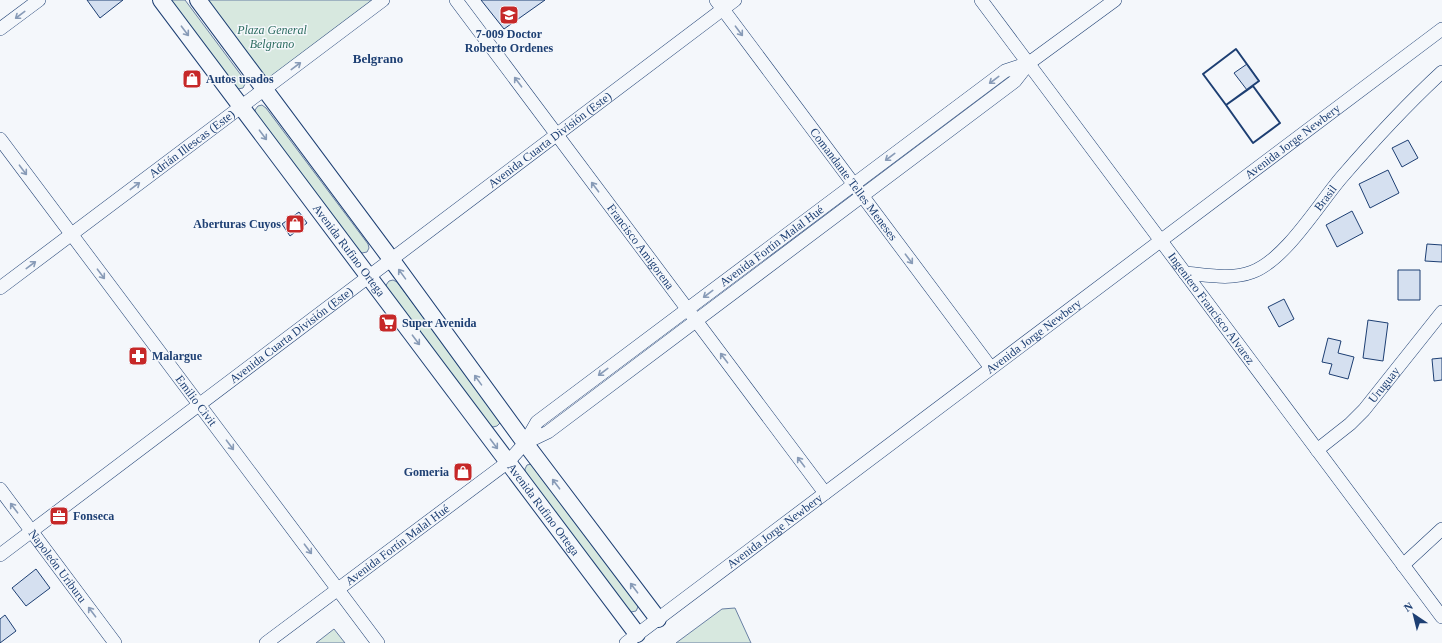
<svg xmlns="http://www.w3.org/2000/svg" width="1442" height="643" font-family="Georgia,serif">
  <rect width="100%" height="100%" fill="#f4f7fb"/>
  <path fill="#d7e8df" stroke="#687fa3" d="M 170,0 L 185,0 L 244,79 L 245,84 L 243,88 L 238,89 L 235,86 Z
    M 198,0 L 383,0 L 264,90 Z
    M 262,105 L 266,108 L 368,244 L 369,248 L 367,252 L 362,253 L 358,250 L 256,114 L 255,110 L 258,106 Z
    M 393,280 L 397,282 L 499,418 L 500,423 L 497,426 L 493,427 L 489,425 L 387,289 L 386,285 L 389,281 Z
    M 531,464 L 637,603 L 638,607 L 636,611 L 631,612 L 628,609 L 525,473 L 525,469 L 527,465 Z
    M 735,608 L 751,643 L 676,643 L 722,609 Z
    M 334,629 L 345,643 L 316,643 Z"/>
  <path fill="#d5e0f0" stroke="#1d3f73" d="M 87,0 L 123,0 L 100,18 Z
    M 481,0 L 545,0 L 504,29 Z
    M 1247,64 L 1259,81 L 1247,90 L 1234,73 Z
    M 1408,140 L 1418,158 L 1402,167 L 1392,148 Z
    M 1388,170 L 1399,193 L 1370,208 L 1359,184 Z
    M 1352,211 L 1363,233 L 1337,247 L 1326,225 Z
    M 299,212 L 307,223 L 290,236 L 282,224 Z
    M 1427,244 L 1442,245 L 1442,262 L 1425,261 Z
    M 1398,270 L 1420,270 L 1420,300 L 1398,300 Z
    M 1284,299 L 1294,319 L 1279,327 L 1268,307 Z
    M 1368,320 L 1388,323 L 1383,361 L 1363,358 Z
    M 1328,338 L 1341,341 L 1338,353 L 1354,357 L 1348,379 L 1329,374 L 1332,364 L 1322,362 Z
    M 1442,358 L 1442,380 L 1434,381 L 1432,359 Z
    M 36,569 L 50,588 L 26,606 L 12,588 Z
    M 5,615 L 16,631 L 0,643 L 0,619 Z"/>
  <g fill="none" stroke-linecap="round" stroke-linejoin="round">
    <g stroke="#1d3f73" stroke-width="14">
      <g id="minor">
        <path id="s1" d="M 456,0 L 825,493"/>
        <path id="s2" d="M 716,0 L 991,368"/>
        <path id="s3" d="M 981,0 L 1442,617"/>
        <path d="M 0,29 L 39,0"/>
        <path id="s4" d="M 1029,63 L 1015,81 L 548,432 L 525,443 L 537,422 L 1005,71 L 1029,63 L 1115,0"/>
        <path id="s5" d="M 0,139 L 378,643"/>
        <path id="s6" d="M 1185,273 C 1207,275 1231,280 1252,272 C 1285,260 1318,205 1341,178 C 1373,141 1406,105 1442,72"/>
        <path id="s7" d="M 0,288 L 383,0"/>
        <path id="s8" d="M 1317,450 L 1350,424 L 1364,410 L 1442,312"/>
        <path id="s9" d="M 0,489 L 115,643"/>
        <path id="s10" d="M 0,555 L 735,0"/>
        <path d="M 1403,565 L 1442,529"/>
        <path id="s11" d="M 266,643 L 508,462 L 525,443"/>
        <path id="s12" d="M 626,643 L 1442,29"/>
      </g>
    </g>
    <g stroke="#1d3f73" stroke-width="18">
      <g id="major">
        <path id="s13" d="M 161,0 L 637,634"/>
        <path d="M 198,0 L 391,259 L 525,443 L 658,619"/>
      </g>
    </g>
    <use href="#minor" stroke="#f4f7fb" stroke-width="13"/>
    <use href="#major" stroke="#f4f7fb" stroke-width="16"/>
    <path stroke="#1d3f73" stroke-width="2" d="M 1236,49 L 1259,81 L 1226,105 L 1203,74 Z
      M 1253,86 L 1280,123 L 1253,143 L 1226,105 Z"/>
  </g>
  <defs><path id="oneway-shaft" d="M-6 0H5M1.5-3L5.5 0L1.5 3" fill="none" stroke-width="1.6" stroke-linecap="round" stroke-linejoin="round"/></defs>
  <g stroke="#889bb7">
    <use href="#oneway-shaft" transform="translate(20 15) rotate(143)"/>
    <use href="#oneway-shaft" transform="translate(185 31) rotate(53)"/>
    <use href="#oneway-shaft" transform="translate(739 31) rotate(53)"/>
    <use href="#oneway-shaft" transform="translate(296 66) rotate(-37)"/>
    <use href="#oneway-shaft" transform="translate(994 80) rotate(143)"/>
    <use href="#oneway-shaft" transform="translate(518 82) rotate(-127)"/>
    <use href="#oneway-shaft" transform="translate(263 135) rotate(53)"/>
    <use href="#oneway-shaft" transform="translate(890 157) rotate(143)"/>
    <use href="#oneway-shaft" transform="translate(23 170) rotate(53)"/>
    <use href="#oneway-shaft" transform="translate(135 186) rotate(-37)"/>
    <use href="#oneway-shaft" transform="translate(595 187) rotate(-127)"/>
    <use href="#oneway-shaft" transform="translate(909 259) rotate(53)"/>
    <use href="#oneway-shaft" transform="translate(31 265) rotate(-37)"/>
    <use href="#oneway-shaft" transform="translate(101 274) rotate(53)"/>
    <use href="#oneway-shaft" transform="translate(402 274) rotate(-126)"/>
    <use href="#oneway-shaft" transform="translate(708 294) rotate(143)"/>
    <use href="#oneway-shaft" transform="translate(416 340) rotate(53)"/>
    <use href="#oneway-shaft" transform="translate(724 358) rotate(-127)"/>
    <use href="#oneway-shaft" transform="translate(603 372) rotate(143)"/>
    <use href="#oneway-shaft" transform="translate(478 380) rotate(-126)"/>
    <use href="#oneway-shaft" transform="translate(494 444) rotate(53)"/>
    <use href="#oneway-shaft" transform="translate(230 445) rotate(53)"/>
    <use href="#oneway-shaft" transform="translate(801 462) rotate(-127)"/>
    <use href="#oneway-shaft" transform="translate(556 484) rotate(-127)"/>
    <use href="#oneway-shaft" transform="translate(14 508) rotate(-127)"/>
    <use href="#oneway-shaft" transform="translate(308 549) rotate(53)"/>
    <use href="#oneway-shaft" transform="translate(634 588) rotate(-127)"/>
    <use href="#oneway-shaft" transform="translate(92 612) rotate(-127)"/>
  </g>
  <defs>
    <g id="school-square" transform="scale(1)"><rect x="-9" y="-9" width="18" height="18" rx="4" fill="#c62828" stroke="#f4f7fb"/><path d="M0-5L7-2L0 1L-7-2ZM-4 1L0 2.5L4 1V4Q0 6-4 4Z" fill="#fff"/></g>
    <g id="shop-square" transform="scale(1)"><rect x="-9" y="-9" width="18" height="18" rx="4" fill="#c62828" stroke="#f4f7fb"/><path d="M-5-2.5h2.3a2.7 3.5 0 0 1 5.4 0H5L5.5 6h-11ZM-1.5-2.5h3a1.5 2.3 0 0 0-3 0Z" fill="#fff"/></g>
    <g id="supermarket-square" transform="scale(1)"><rect x="-9" y="-9" width="18" height="18" rx="4" fill="#c62828" stroke="#f4f7fb"/><path d="M-6-5.5h2.5l.6 2H6L4.5 2H-2.5L-4.4-4H-6ZM-1.5 3.2a1.3 1.3 0 1 0 .1 0ZM3 3.2a1.3 1.3 0 1 0 .1 0Z" fill="#fff"/></g>
    <g id="pharmacy-square" transform="scale(1)"><rect x="-9" y="-9" width="18" height="18" rx="4" fill="#c62828" stroke="#f4f7fb"/><path d="M-2-6h4v4h4v4h-4v4h-4v-4h-4v-4h4Z" fill="#fff"/></g>
    <g id="office-square" transform="scale(1)"><rect x="-9" y="-9" width="18" height="18" rx="4" fill="#c62828" stroke="#f4f7fb"/><path d="M-6-3h4V-5.5h4V-3h4V5H-6ZM-1-4.5V-3h2v-1.5ZM-6 0V1H6V0Z" fill="#fff"/></g>
  </defs>
  <g fill-rule="evenodd">
    <use href="#school-square" x="509" y="15"/>
    <use href="#shop-square" x="192" y="79"/>
    <use href="#shop-square" x="295" y="224"/>
    <use href="#supermarket-square" x="388" y="323"/>
    <use href="#pharmacy-square" x="138" y="356"/>
    <use href="#shop-square" x="463" y="472"/>
    <use href="#office-square" x="59" y="516"/>
  </g>
  <g text-anchor="middle" dominant-baseline="central" stroke-width="3" stroke-linejoin="round" paint-order="stroke">
    <g font-size="12" font-style="italic" fill="#2c6c60" stroke="#f4f7fb">
      <text x="272" y="30">Plaza General<tspan x="272" dy="14">Belgrano</tspan></text>
    </g>
    <g font-size="12" font-weight="bold" fill="#1d3f73" stroke="#f4f7fb" text-anchor="start">
      <text x="509" y="34" text-anchor="middle">7-009 Doctor<tspan x="509" dy="14">Roberto Ordenes</tspan></text>
      <text x="206" y="79">Autos usados</text>
      <text x="281" y="224" text-anchor="end">Aberturas Cuyos</text>
      <text x="402" y="323">Super Avenida</text>
      <text x="152" y="356">Malargue</text>
      <text x="449" y="472" text-anchor="end">Gomeria</text>
      <text x="73" y="516">Fonseca</text>
    </g>
    <g font-size="12" fill="#1d3f73" stroke="#f4f7fb">
      <text stroke="none"><textPath href="#s10" startOffset="689">Avenida Cuarta División (Este)</textPath></text>
      <text stroke="none"><textPath href="#s12" startOffset="834">Avenida Jorge Newbery</textPath></text>
      <text stroke="none"><textPath href="#s7" startOffset="240">Adrián Illescas (Este)</textPath></text>
      <text stroke="none"><textPath href="#s2" startOffset="230">Comandante Telles Meneses</textPath></text>
      <text stroke="none"><textPath href="#s6" startOffset="173">Brasil</textPath></text>
      <text stroke="none"><textPath href="#s4" startOffset="950">Avenida Fortín Malal Hué</textPath></text>
      <text stroke="none"><textPath href="#s1" startOffset="308">Francisco Amigorena</textPath></text>
      <text stroke="none"><textPath href="#s13" startOffset="313">Avenida Rufino Ortega</textPath></text>
      <text stroke="none"><textPath href="#s3" startOffset="385">Ingeniero Francisco Alvarez</textPath></text>
      <text stroke="none"><textPath href="#s10" startOffset="365">Avenida Cuarta División (Este)</textPath></text>
      <text stroke="none"><textPath href="#s12" startOffset="510">Avenida Jorge Newbery</textPath></text>
      <text stroke="none"><textPath href="#s8" startOffset="94">Uruguay</textPath></text>
      <text stroke="none"><textPath href="#s5" startOffset="327">Emilio Civit</textPath></text>
      <text stroke="none"><textPath href="#s13" startOffset="637">Avenida Rufino Ortega</textPath></text>
      <text stroke="none"><textPath href="#s12" startOffset="186">Avenida Jorge Newbery</textPath></text>
      <text stroke="none"><textPath href="#s11" startOffset="164">Avenida Fortín Malal Hué</textPath></text>
      <text stroke="none"><textPath href="#s9" startOffset="96">Napoleón Uriburu</textPath></text>
    </g>
    <g font-size="13" font-weight="bold" fill="#1d3f73" stroke="#f4f7fb">
      <text x="378" y="58">Belgrano</text>
    </g>
  </g>
  <g transform="translate(1414 615) rotate(325)" stroke="#f4f7fb" stroke-width="3" paint-order="stroke">
  <path d="M0-3L7 15L0 10L-7 15Z" fill="#1d3f73"/>
  <text y="-6" font-size="11" font-weight="bold" text-anchor="middle" fill="#1d3f73">N</text>
  </g>
</svg>
